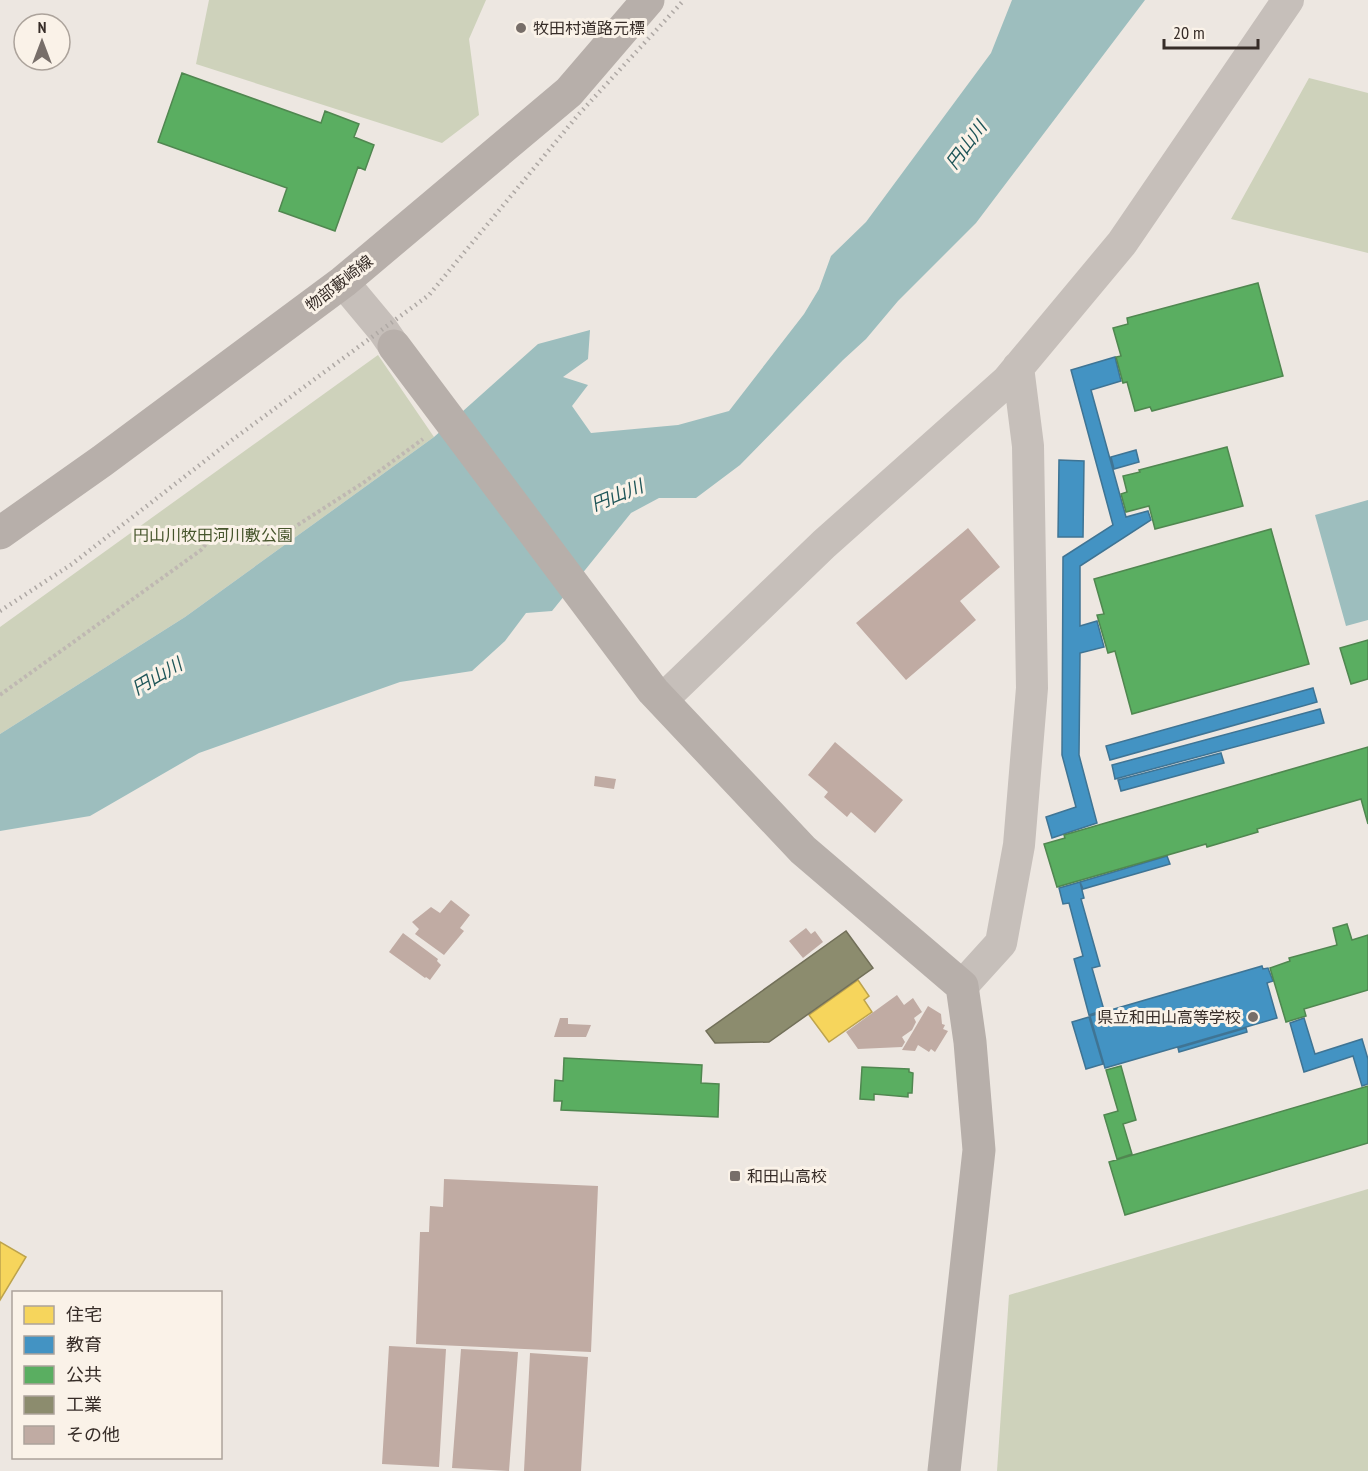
<svg xmlns="http://www.w3.org/2000/svg" width="1368" height="1471" font-family="'PT Sans Narrow','Noto Sans JP',sans-serif">
  <rect width="100%" height="100%" fill="#ede7e1"/>
  <path fill="#ced2bb" d="M 209,0 L 486,0 L 469,39 L 479,115 L 442,143 L 196,64 Z
    M 1309,78 L 1368,93 L 1368,253 L 1231,219 Z
    M 378,355 L 434,437 L 185,617 L 0,734 L 0,627 Z
    M 1368,1189 L 1368,1471 L 997,1471 L 1009,1295 Z"/>
  <path fill="#9dbebe" d="M 1012,0 L 1145,0 L 976,223 L 898,301 L 866,339 L 843,360 L 740,465 L 696,498 L 659,498 L 631,513 L 552,611 L 526,613 L 505,641 L 472,671 L 400,682 L 199,753 L 90,816 L 0,831 L 0,734 L 185,617 L 434,437 L 538,344 L 590,330 L 588,359 L 563,377 L 588,385 L 572,406 L 591,433 L 678,425 L 729,411 L 804,314 L 819,289 L 831,256 L 866,222 L 991,53 Z
    M 1368,500 L 1368,620 L 1346,626 L 1315,515 Z"/>
  <path fill="#f6d55c" stroke="#bda34c" stroke-width="1.5" d="M 858,980 L 869,996 L 864,1000 L 872,1012 L 829,1042 L 809,1015 Z
    M 0,1242 L 26,1257 L 0,1300 Z"/>
  <path fill="#4393c3" stroke="#3f7494" stroke-width="1.5" d="M 1115,357 L 1121,381 L 1091,390 L 1126,517 L 1148,511 L 1151,520 L 1080,566 L 1080,626 L 1097,621 L 1104,647 L 1080,653 L 1079,755 L 1097,823 L 1052,838 L 1046,817 L 1076,807 L 1062,755 L 1063,557 L 1113,525 L 1071,370 Z
    M 1136,450 L 1139,462 L 1114,469 L 1111,457 Z
    M 1059,460 L 1084,461 L 1083,537 L 1058,537 Z
    M 1313,688 L 1317,702 L 1110,760 L 1106,746 Z
    M 1320,709 L 1324,723 L 1115,779 L 1112,765 Z
    M 1221,753 L 1224,763 L 1121,791 L 1118,780 Z
    M 1167,856 L 1170,864 L 1083,889 L 1080,882 Z
    M 1080,882 L 1084,898 L 1081,899 L 1100,966 L 1092,968 L 1104,1010 L 1089,1015 L 1074,959 L 1083,956 L 1069,903 L 1063,904 L 1059,888 Z
    M 1262,966 L 1263,969 L 1268,968 L 1273,981 L 1267,983 L 1277,1018 L 1105,1068 L 1090,1016 Z
    M 1089,1017 L 1103,1064 L 1086,1069 L 1072,1022 Z
    M 1304,1018 L 1315,1054 L 1362,1039 L 1368,1059 L 1368,1084 L 1362,1086 L 1353,1056 L 1304,1072 L 1290,1023 Z
    M 1246,1028 L 1247,1032 L 1179,1052 L 1178,1048 Z"/>
  <path fill="#5aae61" stroke="#508750" stroke-width="1.5" d="M 182,73 L 321,123 L 325,111 L 359,124 L 354,137 L 374,145 L 365,170 L 358,167 L 335,231 L 279,211 L 287,188 L 158,142 Z
    M 1258,283 L 1283,376 L 1152,411 L 1150,407 L 1135,411 L 1127,382 L 1123,383 L 1116,357 L 1121,356 L 1113,328 L 1128,324 L 1127,318 Z
    M 1227,447 L 1243,506 L 1155,529 L 1149,506 L 1126,512 L 1121,494 L 1127,492 L 1123,476 L 1140,472 L 1139,470 Z
    M 1271,529 L 1309,664 L 1132,714 L 1115,651 L 1108,653 L 1097,615 L 1104,614 L 1094,579 Z
    M 1368,640 L 1368,679 L 1351,684 L 1340,648 Z
    M 1368,747 L 1368,824 L 1361,799 L 1257,829 L 1258,832 L 1207,847 L 1206,844 L 1057,887 L 1044,844 L 1065,838 L 1064,835 Z
    M 1347,924 L 1352,940 L 1368,935 L 1368,990 L 1304,1009 L 1306,1016 L 1286,1022 L 1270,968 L 1290,961 L 1289,958 L 1337,945 L 1333,928 Z
    M 564,1058 L 702,1065 L 701,1083 L 719,1084 L 718,1117 L 561,1110 L 562,1101 L 554,1101 L 555,1080 L 563,1081 Z
    M 1121,1066 L 1136,1120 L 1123,1124 L 1132,1154 L 1117,1159 L 1104,1115 L 1118,1111 L 1106,1070 Z
    M 862,1067 L 909,1069 L 909,1072 L 913,1073 L 912,1093 L 908,1093 L 908,1097 L 874,1094 L 874,1100 L 860,1099 Z
    M 1368,1086 L 1368,1143 L 1125,1215 L 1109,1162 Z"/>
  <path fill="#8c8c6e" stroke="#727059" stroke-width="1.5" d="M 846,931 L 873,968 L 769,1042 L 715,1043 L 706,1031 Z"/>
  <path fill="#c0aba3" d="M 968,528 L 1000,567 L 960,601 L 976,620 L 906,680 L 856,623 Z
    M 835,742 L 903,800 L 875,833 L 851,812 L 847,817 L 824,797 L 828,792 L 808,775 Z
    M 595,776 L 616,779 L 614,789 L 594,786 Z
    M 451,900 L 470,915 L 460,928 L 464,931 L 444,955 L 415,934 L 419,929 L 412,922 L 431,907 L 440,913 Z
    M 806,928 L 811,934 L 815,931 L 823,942 L 803,958 L 789,941 Z
    M 403,933 L 438,959 L 437,961 L 441,965 L 430,980 L 426,977 L 425,978 L 389,952 Z
    M 897,995 L 904,1005 L 913,998 L 922,1012 L 914,1018 L 916,1022 L 912,1030 L 902,1037 L 905,1042 L 902,1047 L 858,1049 L 846,1032 Z
    M 928,1006 L 941,1014 L 942,1024 L 945,1025 L 943,1029 L 948,1031 L 935,1052 L 931,1049 L 929,1052 L 918,1045 L 915,1051 L 902,1050 Z
    M 560,1018 L 568,1018 L 568,1024 L 591,1025 L 586,1037 L 554,1037 Z
    M 444,1179 L 598,1186 L 591,1352 L 416,1344 L 420,1232 L 429,1232 L 430,1206 L 443,1207 Z
    M 389,1346 L 446,1349 L 439,1467 L 382,1464 Z
    M 461,1349 L 518,1352 L 509,1471 L 452,1468 Z
    M 530,1353 L 588,1357 L 581,1471 L 524,1471 Z"/>
  <g fill="none" stroke-linecap="round" stroke-linejoin="round">
    <path stroke="#bfb8b2" stroke-width="4" stroke-dasharray="3 3" stroke-linecap="butt" d="M 0,695 L 201,550 L 221,526 L 244,541 L 268,544 L 363,483 L 423,439"/>
    <path stroke="#c6bfba" stroke-width="32" d="M 343,282 L 383,330 L 394,346
      M 662,700 L 824,544 L 1007,381 L 1122,243 L 1288,0
      M 962,986 L 1001,943 L 1019,845 L 1032,688 L 1028,446 L 1018,367"/>
    <path stroke="#b7afaa" stroke-width="33" d="M 394,346 L 653,691 L 803,850 L 962,986 L 970,1042 L 979,1150 L 944,1471
      M 0,533 L 102,461 L 343,282 L 569,92 L 648,0"/>
    <path stroke="#aea8a4" stroke-width="4.5" stroke-dasharray="1.5 4.5" stroke-linecap="butt" d="M 0,611 L 72,564 L 228,443 L 429,295 L 578,115 L 684,0"/>
  </g>
  <g fill="#776e69" stroke="#faf2e8" stroke-width="2">
    <circle cx="521" cy="28" r="6"/>
    <circle cx="1253" cy="1017" r="6"/>
    <rect x="729" y="1170" width="12" height="12" rx="3"/>
  </g>
  <g text-anchor="middle" dominant-baseline="central" stroke-width="6" stroke-linejoin="round" paint-order="stroke">
    <g font-size="16" fill="#372d28" stroke="#faf2e8" text-anchor="start">
      <text x="533" y="28">牧田村道路元標</text>
      <text x="1241" y="1017" text-anchor="end">県立和田山高等学校</text>
      <text x="747" y="1176">和田山高校</text>
    </g>
    <g font-size="16" fill="#372d28" stroke="#faf2e8">
      <text transform="translate(339 283) rotate(-38)">物部藪崎線</text>
    </g>
    <g font-size="16" fill="#46552c" stroke="#faf2e8">
      <text x="213" y="535">円山川牧田河川敷公園</text>
    </g>
    <g font-size="18" font-style="italic" fill="#1e5558" stroke="#faf2e8">
      <text transform="translate(966 145) rotate(-53)">円山川</text>
      <text transform="translate(617 495) rotate(-22)">円山川</text>
      <text transform="translate(157 676) rotate(-30)">円山川</text>
    </g>
  </g>
  <rect x="12" y="1291" width="210" height="168" fill="#faf2e8" stroke="#aca39b" stroke-width="1.5"/>
  <rect x="24" y="1306" width="30" height="18" fill="#f6d55c" stroke="#aca39b" stroke-width="1.5"/>
  <text x="66" y="1321" font-size="18" fill="#372d28">住宅</text>
  <rect x="24" y="1336" width="30" height="18" fill="#4393c3" stroke="#aca39b" stroke-width="1.5"/>
  <text x="66" y="1351" font-size="18" fill="#372d28">教育</text>
  <rect x="24" y="1366" width="30" height="18" fill="#5aae61" stroke="#aca39b" stroke-width="1.5"/>
  <text x="66" y="1381" font-size="18" fill="#372d28">公共</text>
  <rect x="24" y="1396" width="30" height="18" fill="#8c8c6e" stroke="#aca39b" stroke-width="1.5"/>
  <text x="66" y="1411" font-size="18" fill="#372d28">工業</text>
  <rect x="24" y="1426" width="30" height="18" fill="#c0aba3" stroke="#aca39b" stroke-width="1.5"/>
  <text x="66" y="1441" font-size="18" fill="#372d28">その他</text>
  <g transform="translate(42 42)"><circle r="28" fill="#faf2e8" stroke="#aca39b" stroke-width="1.5"/>
  <path d="M0-4.5L10 22L0 15L-10 22Z" fill="#776e69"/>
  <text y="-9" font-size="16" font-weight="bold" text-anchor="middle" fill="#372d28">N</text>
  </g>
  <path d="M1164 39v9h94v-9" fill="none" stroke="#372d28" stroke-width="3"/>
  <text x="1173" y="39" font-size="18" fill="#372d28" stroke="#faf2e8" stroke-width="4.5" paint-order="stroke">20 m</text>
</svg>
